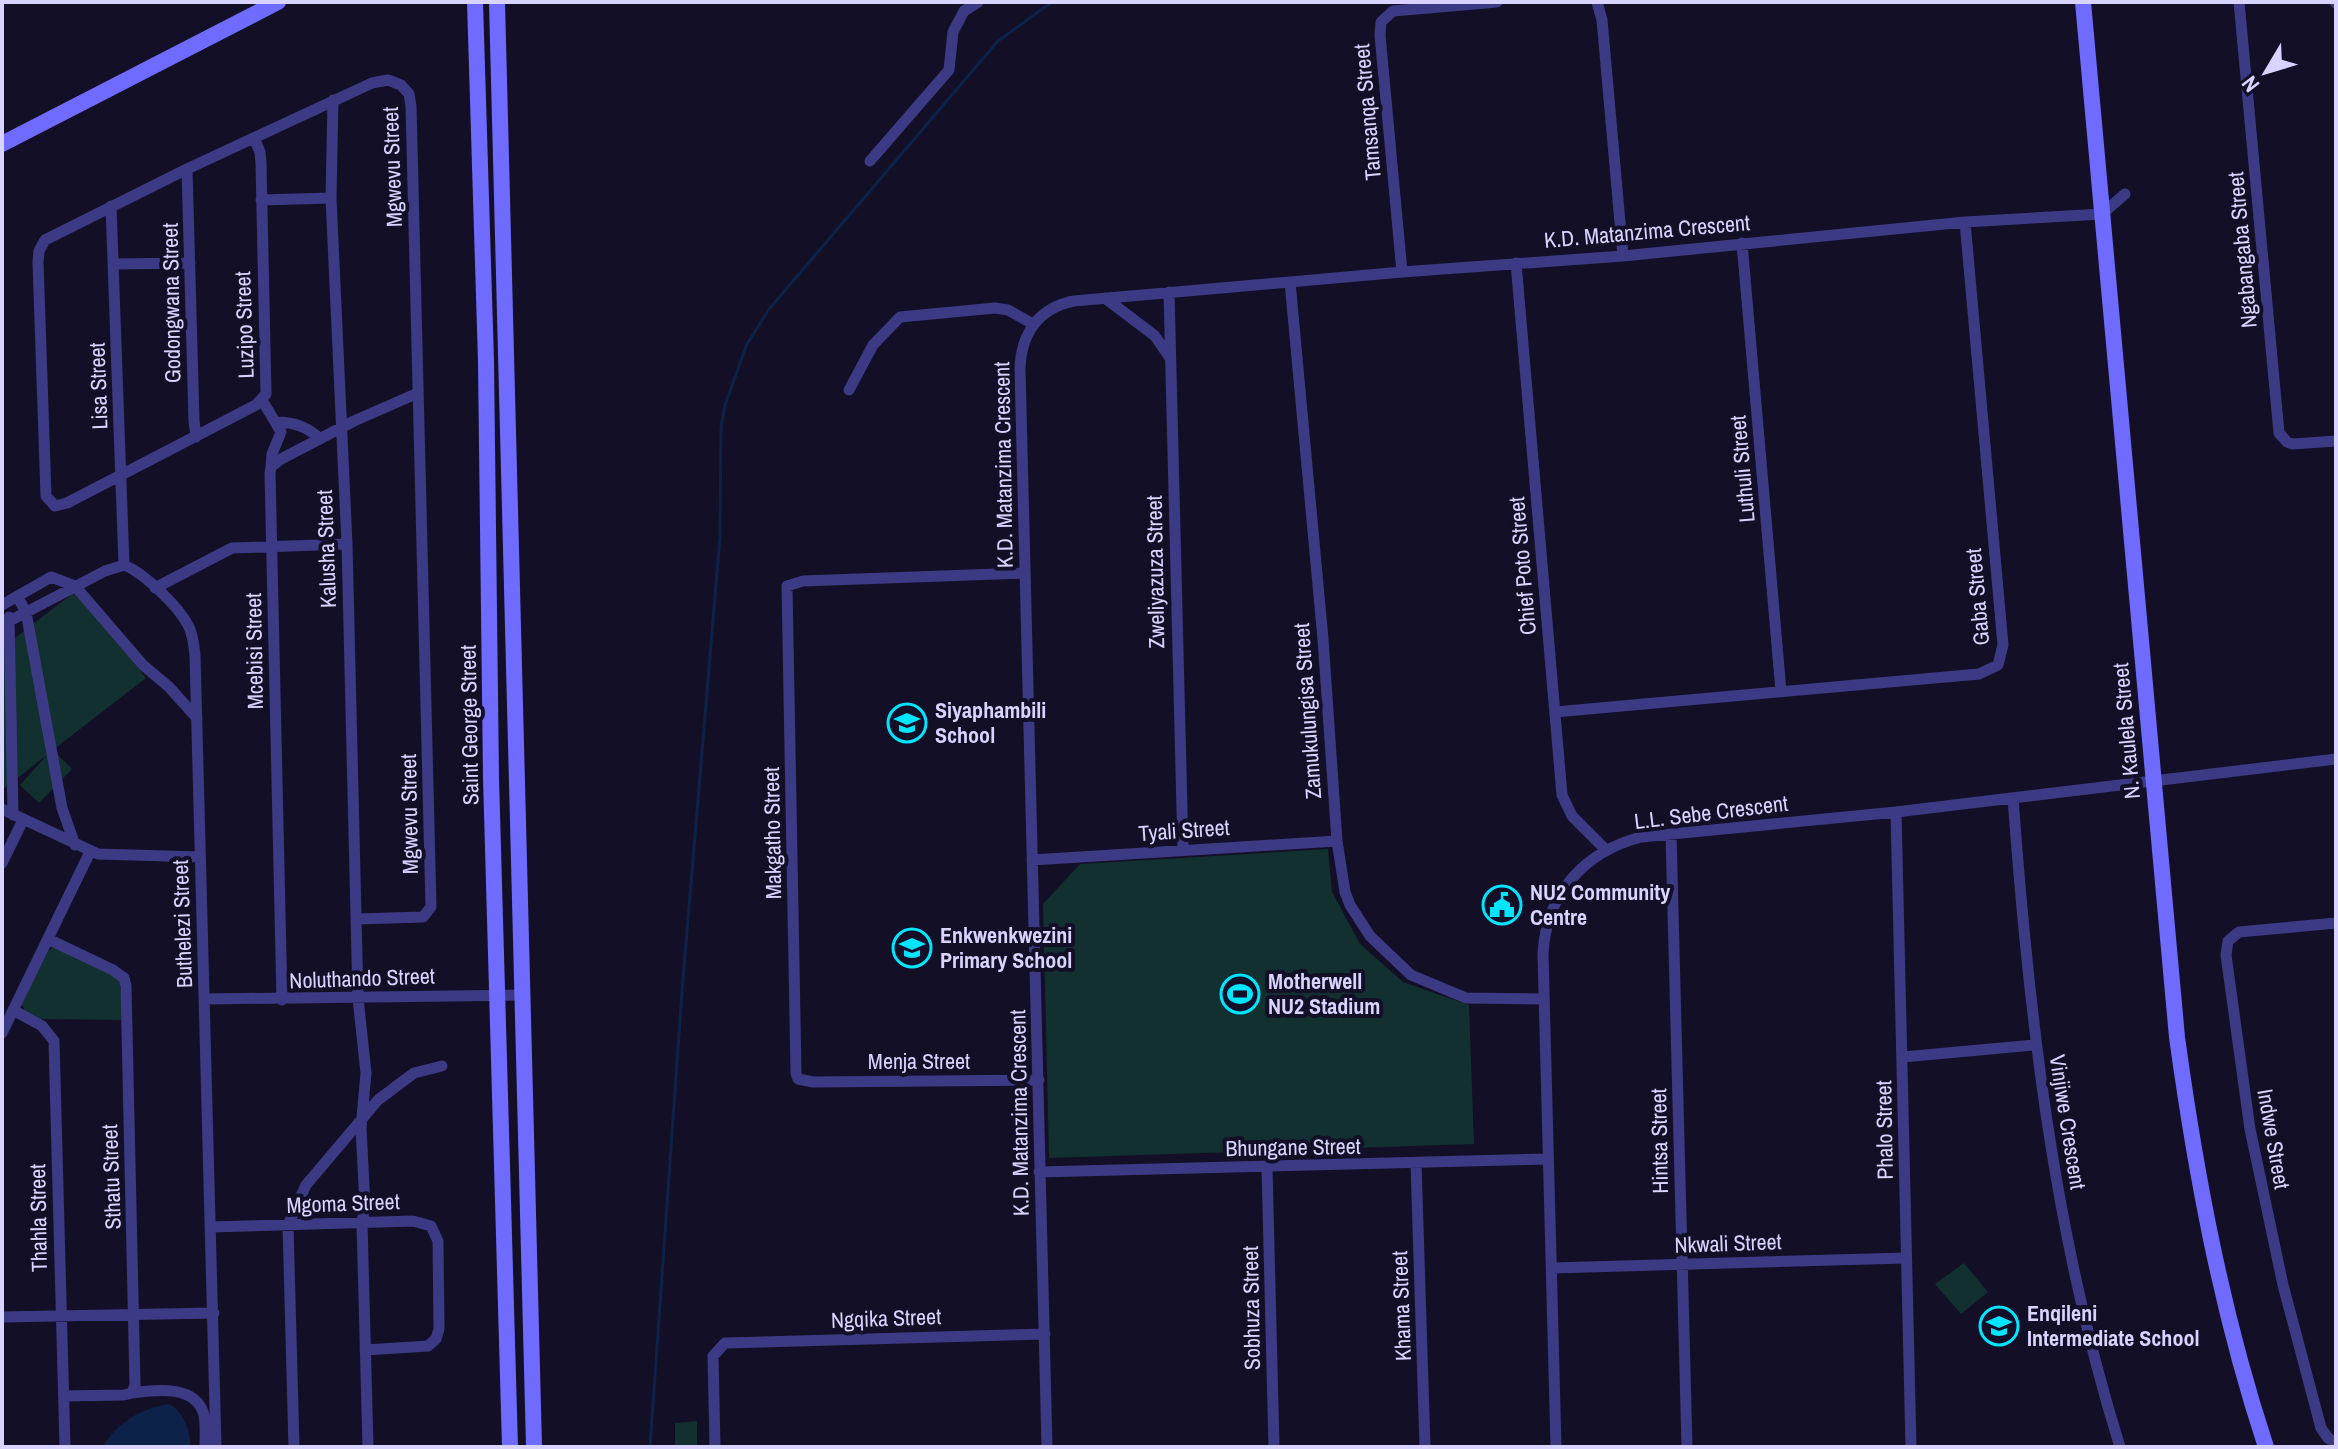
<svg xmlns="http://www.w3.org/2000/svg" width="2338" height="1449" font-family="'Archivo Narrow',sans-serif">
  <rect width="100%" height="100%" fill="#130f26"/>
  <path fill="#12302f" d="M 77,590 L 146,678 L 53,750 L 72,769 L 39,803 L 20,785 L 47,755 L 2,790 L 2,648 Z
    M 1328,849 L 1332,892 L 1360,944 L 1403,982 L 1469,1005 L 1474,1144 L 1049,1158 L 1043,904 L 1080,864 Z
    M 55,947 L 120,979 L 122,1020 L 39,1019 L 25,1012 L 22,1004 L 47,951 Z
    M 1964,1263 L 1988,1292 L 1961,1314 L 1935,1284 Z
    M 697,1421 L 697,1447 L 675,1447 L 675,1423 Z"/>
  <path fill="#0c2248" d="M 170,1404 C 184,1414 191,1430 190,1447 L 102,1447 C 119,1422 140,1408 170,1404 Z"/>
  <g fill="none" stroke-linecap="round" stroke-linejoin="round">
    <path stroke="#0c2248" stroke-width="3" d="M 650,1447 L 682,991 L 720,537 L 721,427 L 725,405 L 747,344 L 770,308 L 998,41 L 1052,2"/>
    <path stroke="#3d3a85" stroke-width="11" d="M 1597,2 L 1602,20 L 1623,256
      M 2239,2 L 2279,433 L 2287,442 L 2293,444 L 2336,441
      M 2335,2 L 2336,3
      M 333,100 L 331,198 L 347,544 L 358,998 L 366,1073 L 361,1128 L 365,1205 L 362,1223 L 368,1447
      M 254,138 L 260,152 L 261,163 L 266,394 L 256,405 L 67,503 L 55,506 L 46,496 L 38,262 L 39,251 L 45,240 L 187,169 L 372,83 L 388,80 L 401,85 L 409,94 L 411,106 L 431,907 L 423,917 L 357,919
      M 870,161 L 949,70 L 953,32 L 964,11 L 978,2
      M 187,169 L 194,421 L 196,437
      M 261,200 L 331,198
      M 111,206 L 124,565
      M 1742,243 L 1781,691
      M 1516,263 L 1562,795 L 1572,816 L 1606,850
      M 114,264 L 190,263
      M 1402,272 L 1380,35 L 1381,22 L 1393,11 L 1497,2
      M 1290,282 L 1323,639 L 1337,841 L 1345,892 L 1350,905 L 1370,936 L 1411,975 L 1466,998 L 1544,999
      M 1169,292 L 1183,850
      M 1105,298 L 1155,336 L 1170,358
      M 849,390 L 873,345 L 900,317 L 995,308 L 1008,310 L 1033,324
      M 262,400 L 281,432 L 272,454 L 271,467
      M 277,422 C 294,422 308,427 320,439
      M 1025,573 L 803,581 L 787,586 L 796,1073 L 798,1079 L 813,1082 L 1039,1080
      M 155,588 L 232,548 L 347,544
      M 17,596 L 26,612 L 62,808 L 75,845
      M 2,605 L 51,577 L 75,586 L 143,665 L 169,687 L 197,718
      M 9,617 L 13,815
      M 2,625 L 105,571 L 124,565 C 144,573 178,606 188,625 C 193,634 194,645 195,655 L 216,1447
      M 1555,712 L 1979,674 L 1998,665 L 2003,645 L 1965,222
      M 2013,798 C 2029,1017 2054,1236 2120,1447
      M 2,809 L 98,854 L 200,857
      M 1896,812 L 1911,1447
      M 1671,834 L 1687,1447
      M 1032,860 L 1337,841
      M 2,863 L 23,820
      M 2336,923 L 2239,932 L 2228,941 L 2226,955 L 2250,1129 L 2283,1285 L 2321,1428 L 2328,1438 L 2336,1443
      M 48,939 L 113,970 L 124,978 L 126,986 L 135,1385 L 132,1393 L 124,1395 L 64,1396
      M 205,999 L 521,995
      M 282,1000 L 270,473 L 271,467 L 281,459 L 354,421 L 418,393
      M 13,1010 L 42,1026 L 54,1041 L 65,1447
      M 2,1033 L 90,852
      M 1903,1057 L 2035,1045
      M 1416,1163 L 1425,1447
      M 1267,1167 L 1274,1447
      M 1039,1172 L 1548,1159
      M 210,1227 L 413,1221 L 431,1226 L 438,1241 L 439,1329 L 436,1339 L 428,1346 L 365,1350
      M 1552,1268 L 1906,1258
      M 2,1317 L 214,1313
      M 132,1393 C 155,1390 196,1384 204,1415 C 206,1425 205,1437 205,1447
      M 294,1447 L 288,1225 L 306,1185 L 378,1100 L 414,1073 L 442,1066
      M 715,1447 L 713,1356 L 725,1343 L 1045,1334
      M 1047,1447 L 1020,369 C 1021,334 1038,308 1074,301 L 1402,272 L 1623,256 L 1965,222 L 2102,214 L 2125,194
      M 1556,1447 L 1543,954 C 1546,894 1584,852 1641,837 L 1896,812 L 2336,759"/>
    <path stroke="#6f6bff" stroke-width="16" d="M 475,2 L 486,361 L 491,778 L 510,1447
      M 497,2 L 534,1447
      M 2083,2 L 2177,1037 C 2196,1176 2222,1314 2266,1447
      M 2,144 L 278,2"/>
  </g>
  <defs>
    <g id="school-ring" transform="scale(2)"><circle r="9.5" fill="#130f26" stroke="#00e5ff" stroke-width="1.5"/><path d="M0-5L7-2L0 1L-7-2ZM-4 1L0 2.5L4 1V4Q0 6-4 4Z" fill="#00e5ff"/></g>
    <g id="civic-ring" transform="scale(2)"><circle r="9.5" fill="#130f26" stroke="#00e5ff" stroke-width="1.5"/><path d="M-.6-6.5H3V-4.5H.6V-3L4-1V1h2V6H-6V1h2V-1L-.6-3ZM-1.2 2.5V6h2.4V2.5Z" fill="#00e5ff"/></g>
    <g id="stadium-ring" transform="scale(2)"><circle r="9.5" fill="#130f26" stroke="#00e5ff" stroke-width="1.5"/><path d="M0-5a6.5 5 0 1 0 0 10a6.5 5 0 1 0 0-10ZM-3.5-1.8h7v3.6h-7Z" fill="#00e5ff"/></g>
  </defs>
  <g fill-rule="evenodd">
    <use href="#school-ring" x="907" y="723"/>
    <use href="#civic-ring" x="1502" y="905"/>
    <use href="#school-ring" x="912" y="948"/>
    <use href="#stadium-ring" x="1240" y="994"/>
    <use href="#school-ring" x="1999" y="1326"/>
  </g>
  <g text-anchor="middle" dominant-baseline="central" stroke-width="8" stroke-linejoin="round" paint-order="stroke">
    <g font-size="22" fill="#d9d4ff" stroke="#130f26">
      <text transform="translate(1367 112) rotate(-95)">Tamsanqa Street</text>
      <text transform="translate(392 167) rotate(-92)">Mgwevu Street</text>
      <text transform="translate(1647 231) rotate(-5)">K.D. Matanzima Crescent</text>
      <text transform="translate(2242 250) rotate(-95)">Ngabangaba Street</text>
      <text transform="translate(171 303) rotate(-91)">Godongwana Street</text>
      <text transform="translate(244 325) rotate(-92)">Luzipo Street</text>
      <text transform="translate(98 386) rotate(-92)">Lisa Street</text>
      <text transform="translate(1003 465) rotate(-91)">K.D. Matanzima Crescent</text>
      <text transform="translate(1742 469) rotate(-95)">Luthuli Street</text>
      <text transform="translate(326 549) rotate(-92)">Kalusha Street</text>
      <text transform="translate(1522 566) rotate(-95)">Chief Poto Street</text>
      <text transform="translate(1155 572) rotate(-91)">Zweliyazuza Street</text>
      <text transform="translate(1977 597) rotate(-95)">Gaba Street</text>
      <text transform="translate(254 651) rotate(-91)">Mcebisi Street</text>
      <text transform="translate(1307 711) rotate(-94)">Zamukulungisa Street</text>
      <text transform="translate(469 725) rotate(-91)">Saint George Street</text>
      <text transform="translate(2126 731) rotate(-95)">N. Kaulela Street</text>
      <text transform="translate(1711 812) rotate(-7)">L.L. Sebe Crescent</text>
      <text transform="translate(409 814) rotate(-91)">Mgwevu Street</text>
      <text transform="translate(1184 830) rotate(-4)">Tyali Street</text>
      <text transform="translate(772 833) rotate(-91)">Makgatho Street</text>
      <text transform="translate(182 924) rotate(-92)">Buthelezi Street</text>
      <text transform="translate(362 978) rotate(-2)">Noluthando Street</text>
      <text x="919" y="1061">Menja Street</text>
      <text transform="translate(1019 1113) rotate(-91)">K.D. Matanzima Crescent</text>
      <text transform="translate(2068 1122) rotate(81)">Vinjiwe Crescent</text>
      <text transform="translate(1884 1130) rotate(-91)">Phalo Street</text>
      <text transform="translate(2274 1139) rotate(80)">Indwe Street</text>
      <text transform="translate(1659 1141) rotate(-91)">Hintsa Street</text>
      <text transform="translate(1293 1147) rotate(-1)">Bhungane Street</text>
      <text transform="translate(111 1177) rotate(-92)">Sthatu Street</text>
      <text transform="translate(343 1203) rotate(-2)">Mgoma Street</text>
      <text transform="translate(38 1218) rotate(-91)">Thahla Street</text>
      <text transform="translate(1728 1243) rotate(-2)">Nkwali Street</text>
      <text transform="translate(1401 1306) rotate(-92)">Khama Street</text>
      <text transform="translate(1251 1308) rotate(-91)">Sobhuza Street</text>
      <text transform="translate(886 1318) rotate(-2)">Ngqika Street</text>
    </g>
    <g font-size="22" font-weight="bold" fill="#d9d4ff" stroke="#130f26" text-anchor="start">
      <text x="935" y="710">Siyaphambili<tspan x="935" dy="25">School</tspan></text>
      <text x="1530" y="892">NU2 Community<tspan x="1530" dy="25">Centre</tspan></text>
      <text x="940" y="935">Enkwenkwezini<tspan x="940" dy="25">Primary School</tspan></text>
      <text x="1268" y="981">Motherwell<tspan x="1268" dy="25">NU2 Stadium</tspan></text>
      <text x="2027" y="1313">Enqileni<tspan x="2027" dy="25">Intermediate School</tspan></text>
    </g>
  </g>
  <rect width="2338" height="1449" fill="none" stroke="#d9d4ff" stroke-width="8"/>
  <g transform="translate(2266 72) rotate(232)" stroke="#130f26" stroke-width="6" paint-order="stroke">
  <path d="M0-6L14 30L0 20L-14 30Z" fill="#d9d4ff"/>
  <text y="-12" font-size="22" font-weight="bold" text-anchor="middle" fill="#d9d4ff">N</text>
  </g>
</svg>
